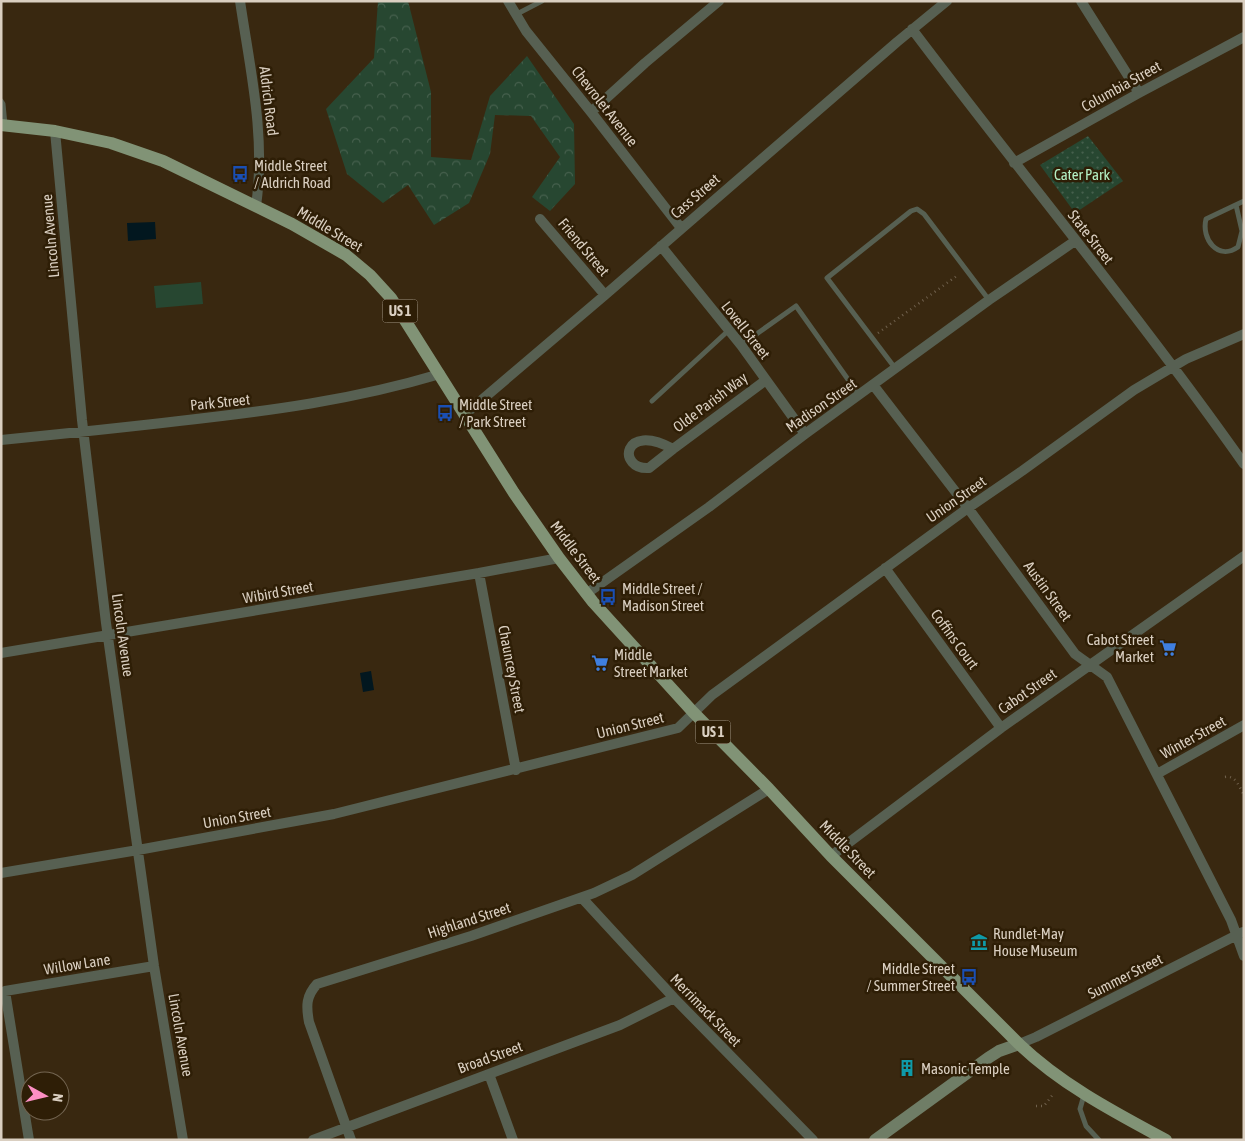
<svg xmlns="http://www.w3.org/2000/svg" width="1245" height="1141" font-family="'Asap Condensed',sans-serif">
  <defs>
    <pattern id="grass-dots" width="8" height="8" patternUnits="userSpaceOnUse" patternTransform="scale(1.25)"><rect width="8" height="8" fill="#274731"/><path d="M2 2h.1M6 6h.1" fill="none" stroke="#46604d" stroke-width="1.8" stroke-linecap="round"/></pattern>
    <pattern id="forest-crowns" width="20" height="18" patternUnits="userSpaceOnUse" patternTransform="scale(1.25)"><rect width="20" height="18" fill="#274731"/><path d="M2 6a3 3 0 1 1 6 0M12 15a3 3 0 1 1 6 0" fill="none" stroke="#46604d"/></pattern>
  </defs>
  <rect width="100%" height="100%" fill="#392810"/>
  <path fill="url(#grass-dots)" d="M 1088,136 L 1123,181 L 1075,213 L 1040,165 Z"/>
  <path fill="url(#forest-crowns)" d="M 378,1 L 408,1 L 431,92 L 431,157 L 471,160 L 490,96 L 527,56 L 574,124 L 575,184 L 550,211 L 532,197 L 560,157 L 531,116 L 495,115 L 490,154 L 469,203 L 434,225 L 408,185 L 383,203 L 347,174 L 326,109 L 374,58 Z"/>
  <path fill="#274731" d="M 201,282 L 203,304 L 156,308 L 154,286 Z"/>
  <path fill="#02171f" d="M 155,222 L 156,239 L 128,241 L 127,223 Z
    M 371,671 L 374,690 L 363,692 L 360,673 Z"/>
  <g fill="none" stroke-linecap="round" stroke-linejoin="round">
    <path stroke="#70614d" stroke-width="2.5" stroke-dasharray="1 4" stroke-linecap="butt" d="M 878,333 L 958,275
      M 1225,777 C 1236,775 1239,787 1244,795
      M 1036,1106 L 1044,1106 L 1054,1093"/>
    <path stroke="#576052" stroke-width="5" d="M 515,15 L 542,1
      M 1,101 L 3,104 L 5,125
      M 1236,205 L 1242,231 L 1238,247 C 1218,261 1201,239 1206,219 L 1244,201
      M 741,345 L 796,306 L 859,395
      M 895,368 L 827,278 L 911,211 L 917,209 L 924,214 L 989,300
      M 652,401 L 729,330
      M 1084,1095 L 1080,1109 L 1086,1126 L 1099,1140"/>
    <path stroke="#576052" stroke-width="10" d="M 240,1 C 250,69 266,137 256,206
      M 508,1 L 526,31 L 591,112 L 681,228
      M 1081,1 L 1139,93
      M 912,29 C 1022,175 1139,315 1244,464
      M 591,112 L 645,63 L 719,1
      M 55,131 L 82,420 L 106,623 L 154,966 L 183,1140
      M 1014,163 L 1139,93 L 1244,37
      M 540,219 L 605,295
      M 661,246 L 741,345 L 805,434
      M 874,386 L 968,508 L 1075,654 L 1107,677 L 1231,920 L 1244,956
      M 464,415 L 605,295 L 897,42 L 947,1
      M 1,440 C 61,434 120,428 179,421 C 269,411 353,400 440,374
      M 673,449 L 649,468 C 617,470 622,421 673,449 L 766,380
      M 885,568 L 1001,728
      M 479,573 L 516,770
      M 586,594 L 709,507 L 805,434 L 989,300 L 1075,241
      M 1,653 L 479,573 L 559,558
      M 1157,774 L 1244,725
      M 831,856 L 1001,728 L 1244,556
      M 1,873 L 138,850 L 334,814 L 678,728 L 712,695 L 968,508 L 1022,471 L 1134,390 L 1186,359 L 1244,334
      M 582,898 L 674,998 L 813,1140
      M 1019,1044 L 1036,1037 L 1243,932
      M 489,1074 L 513,1140
      M 29,1140 L 5,991 L 154,966
      M 313,1140 L 620,1025 L 674,998
      M 351,1140 L 309,1022 C 306,1006 306,996 317,984 L 471,936 L 594,893 L 632,875 L 769,789"/>
    <path stroke="#6f7d66" stroke-width="12" d="M 875,1140 L 988,1058 L 999,1051 L 1019,1044"/>
    <path stroke="#819376" stroke-width="12" d="M 1,125 L 55,131 L 111,143 L 163,161 L 292,224 L 346,255 L 370,275 L 391,298 L 514,493 L 559,558 L 593,602 L 693,712 L 769,789 L 831,856 L 1019,1044 C 1062,1085 1114,1112 1166,1140"/>
  </g>
  <defs>
    <g id="bus-bare" transform="scale(1.35)"><path d="M-5-6H5V4H4V6H2V4H-2V6H-4V4H-5ZM-3.5-4V0h7V-4ZM-3.5 1.2v1.5H-2V1.2ZM2 1.2v1.5H3.5V1.2Z" fill="#1a4fb4" stroke="#2e1e06" stroke-width="2.5" paint-order="stroke"/></g>
    <g id="supermarket-bare" transform="scale(1.35)"><path d="M-6-5.5h2.5l.6 2H6L4.5 2H-2.5L-4.4-4H-6ZM-1.5 3.2a1.3 1.3 0 1 0 .1 0ZM3 3.2a1.3 1.3 0 1 0 .1 0Z" fill="#3f7fe0" stroke="#2e1e06" stroke-width="2.5" paint-order="stroke"/></g>
    <g id="museum-bare" transform="scale(1.35)"><path d="M0-6L6-3V-2H-6V-3ZM-5-1h2V3h-2ZM-1-1h2V3h-2ZM3-1h2V3H3ZM-6 4H6V6H-6Z" fill="#0f9aa8" stroke="#2e1e06" stroke-width="2.5" paint-order="stroke"/></g>
    <g id="building-bare" transform="scale(1.35)"><path d="M-4-6H4V6H1V3H-1V6H-4ZM-2.5-4.3h1.7v1.8h-1.7ZM.8-4.3h1.7v1.8H.8ZM-2.5-1h1.7V.8h-1.7ZM.8-1h1.7V.8H.8Z" fill="#0f9aa8" stroke="#2e1e06" stroke-width="2.5" paint-order="stroke"/></g>
  </defs>
  <g fill-rule="evenodd">
    <use href="#bus-bare" x="240" y="174"/>
    <use href="#bus-bare" x="445" y="413"/>
    <use href="#bus-bare" x="608" y="597"/>
    <use href="#supermarket-bare" x="1168" y="648"/>
    <use href="#supermarket-bare" x="600" y="663"/>
    <use href="#museum-bare" x="979" y="942"/>
    <use href="#bus-bare" x="969" y="977"/>
    <use href="#building-bare" x="907" y="1068"/>
  </g>
  <g text-anchor="middle" dominant-baseline="central" stroke-width="5" stroke-linejoin="round" paint-order="stroke">
    <g fill="#2e1e06" stroke="#a69a89" stroke-width="1">
      <rect x="382.5" y="299.5" width="35" height="23" rx="4"/>
      <rect x="695.5" y="720.5" width="35" height="23" rx="4"/>
    </g>
    <g font-size="14" font-weight="bold" fill="#dacfc1">
      <text x="400" y="311">US 1</text>
      <text x="713" y="732">US 1</text>
    </g>
    <g font-size="15" fill="#dacfc1" stroke="#2e1e06">
      <text transform="translate(1121 86) rotate(-29)">Columbia Street</text>
      <text transform="translate(269 101) rotate(83)">Aldrich Road</text>
      <text transform="translate(605 106) rotate(52)">Chevrolet Avenue</text>
      <text transform="translate(695 196) rotate(-41)">Cass Street</text>
      <text transform="translate(330 229) rotate(31)">Middle Street</text>
      <text transform="translate(50 236) rotate(-95)">Lincoln Avenue</text>
      <text transform="translate(1091 237) rotate(52)">State Street</text>
      <text transform="translate(584 247) rotate(50)">Friend Street</text>
      <text transform="translate(746 330) rotate(52)">Lovell Street</text>
      <text transform="translate(220 402) rotate(-6)">Park Street</text>
      <text transform="translate(710 402) rotate(-37)">Olde Parish Way</text>
      <text transform="translate(821 405) rotate(-35)">Madison Street</text>
      <text transform="translate(956 499) rotate(-35)">Union Street</text>
      <text transform="translate(576 552) rotate(53)">Middle Street</text>
      <text transform="translate(1048 591) rotate(54)">Austin Street</text>
      <text transform="translate(278 592) rotate(-10)">Wibird Street</text>
      <text transform="translate(123 635) rotate(82)">Lincoln Avenue</text>
      <text transform="translate(955 639) rotate(54)">Coffins Court</text>
      <text transform="translate(512 669) rotate(79)">Chauncey Street</text>
      <text transform="translate(1027 691) rotate(-35)">Cabot Street</text>
      <text transform="translate(630 725) rotate(-14)">Union Street</text>
      <text transform="translate(1193 737) rotate(-29)">Winter Street</text>
      <text transform="translate(237 817) rotate(-10)">Union Street</text>
      <text transform="translate(848 849) rotate(46)">Middle Street</text>
      <text transform="translate(469 920) rotate(-18)">Highland Street</text>
      <text transform="translate(77 964) rotate(-9)">Willow Lane</text>
      <text transform="translate(1125 976) rotate(-27)">Summer Street</text>
      <text transform="translate(706 1010) rotate(46)">Merrimack Street</text>
      <text transform="translate(181 1035) rotate(80)">Lincoln Avenue</text>
      <text transform="translate(490 1057) rotate(-20)">Broad Street</text>
    </g>
    <g font-size="15" fill="#dacfc1" stroke="#2e1e06" text-anchor="start">
      <text x="254" y="165">Middle Street<tspan x="254" dy="17">/ Aldrich Road</tspan></text>
      <text x="459" y="404">Middle Street<tspan x="459" dy="17">/ Park Street</tspan></text>
      <text x="622" y="588">Middle Street /<tspan x="622" dy="17">Madison Street</tspan></text>
      <text x="1154" y="639" text-anchor="end">Cabot Street<tspan x="1154" dy="17">Market</tspan></text>
      <text x="614" y="654">Middle<tspan x="614" dy="17">Street Market</tspan></text>
      <text x="993" y="933">Rundlet-May<tspan x="993" dy="17">House Museum</tspan></text>
      <text x="955" y="968" text-anchor="end">Middle Street<tspan x="955" dy="17">/ Summer Street</tspan></text>
      <text x="921" y="1068">Masonic Temple</text>
    </g>
    <g font-size="15" fill="#b4f0c4" stroke="#2e1e06">
      <text x="1082" y="174">Cater Park</text>
    </g>
  </g>
  <rect width="1245" height="1141" fill="none" stroke="#dacfc1" stroke-width="5"/>
  <g transform="translate(45 1096) rotate(98)"><circle r="24" fill="#2e1e06" stroke="#736551"/>
  <path d="M0-4L9 19L0 12L-9 19Z" fill="#fc8fc3"/>
  <text y="-8" font-size="14" font-weight="bold" text-anchor="middle" fill="#dacfc1">N</text>
  </g>
</svg>
